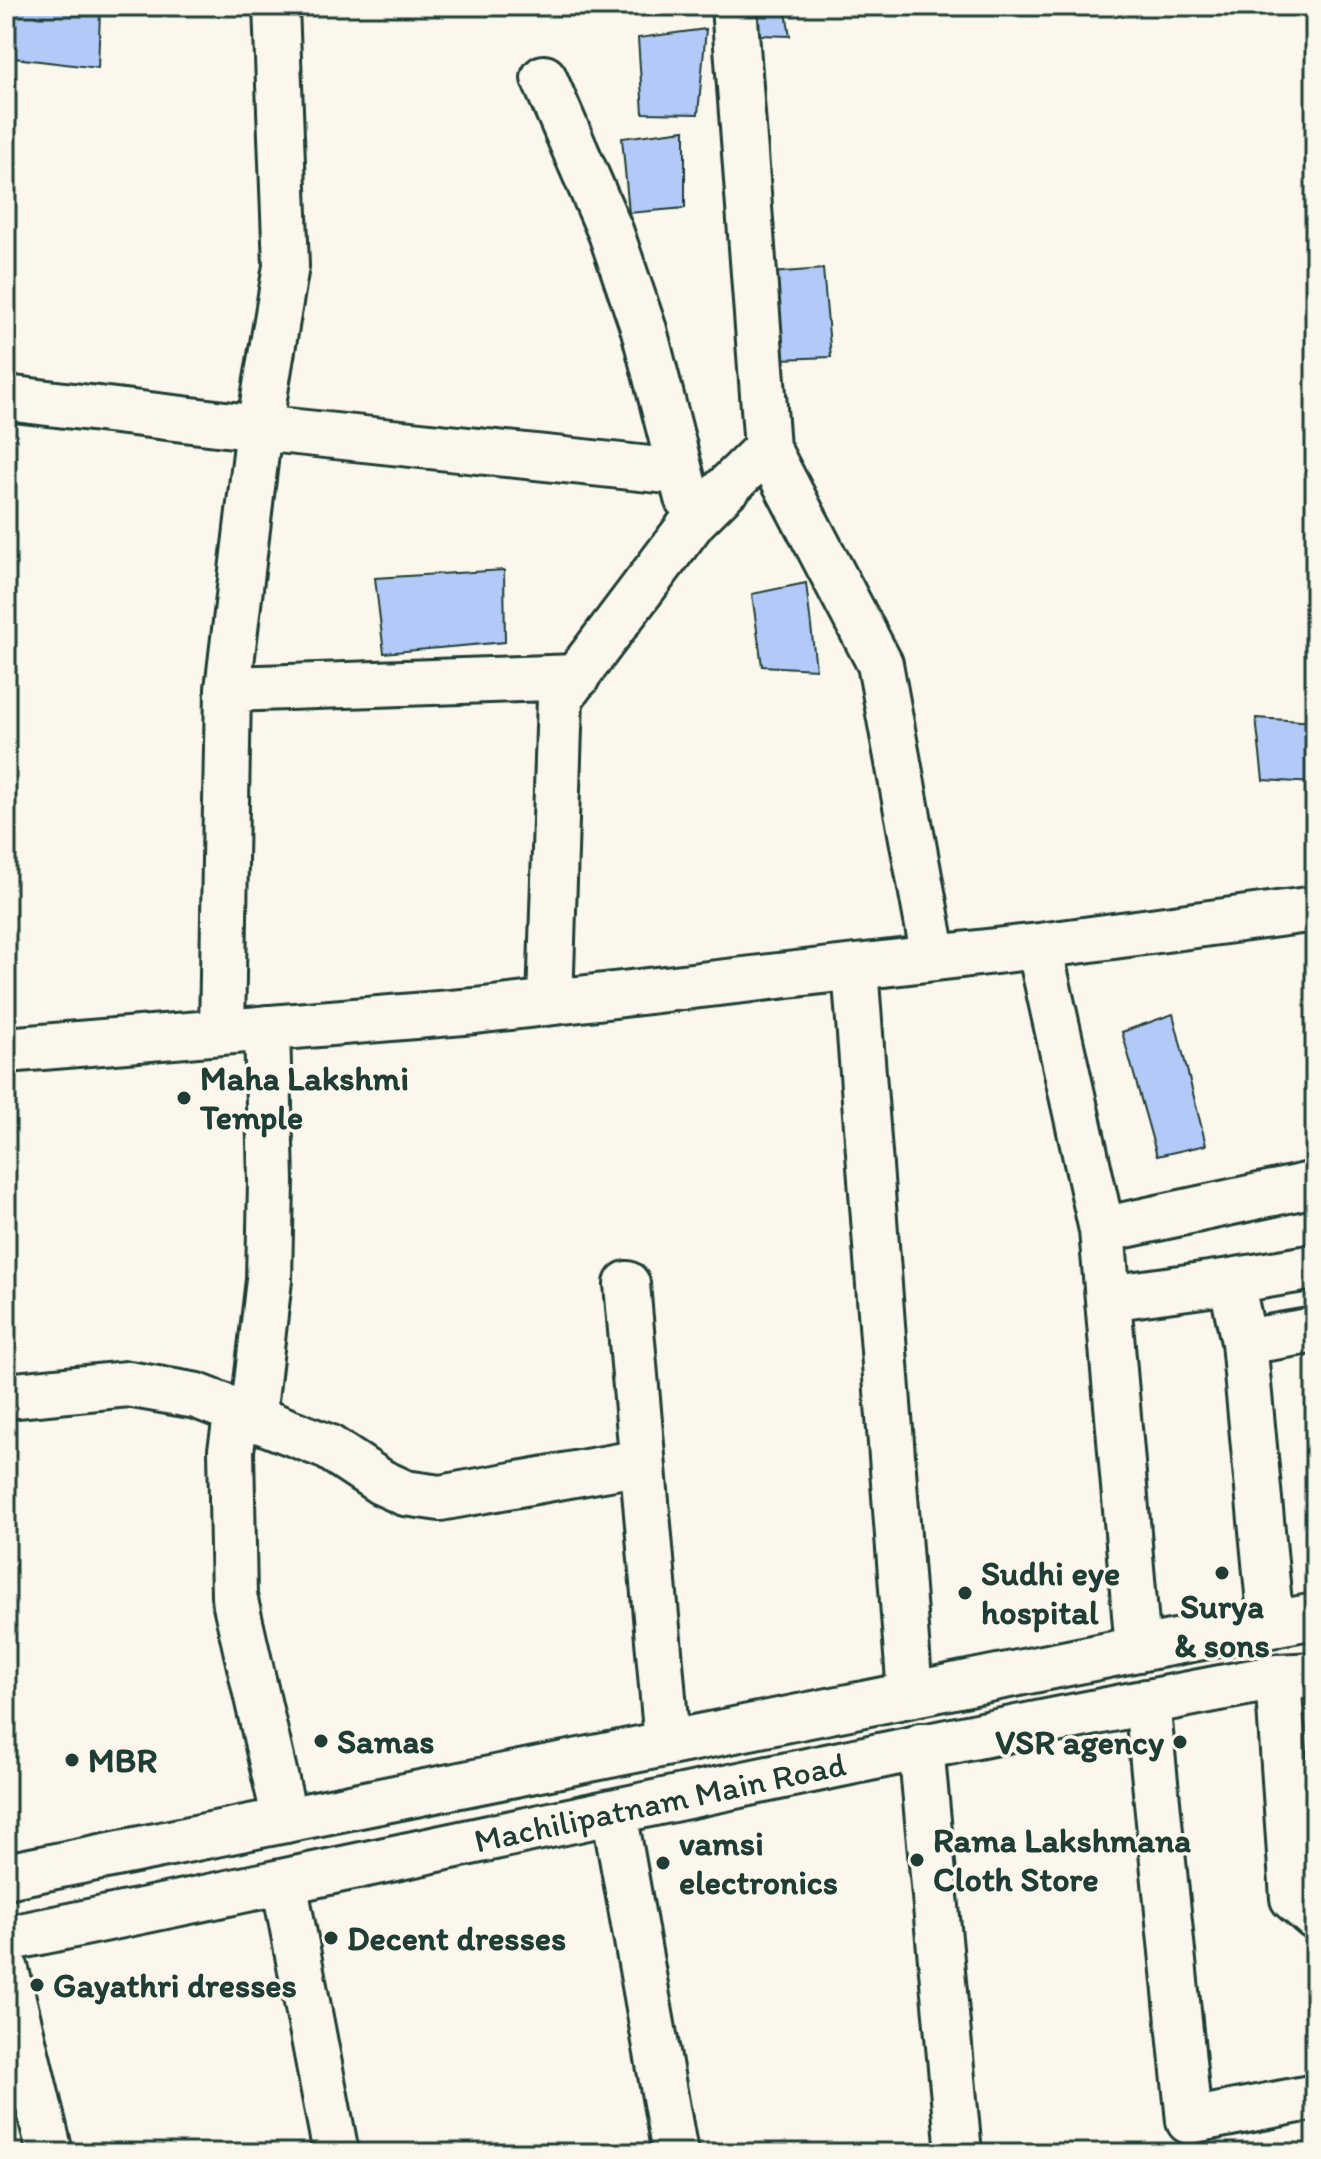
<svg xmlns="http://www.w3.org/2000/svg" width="1321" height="2159" font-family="Itim,sans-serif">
  <rect width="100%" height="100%" fill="#fbf7ec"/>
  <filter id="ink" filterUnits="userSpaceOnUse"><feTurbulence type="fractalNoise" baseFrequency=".0125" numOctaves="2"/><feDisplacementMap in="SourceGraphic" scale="16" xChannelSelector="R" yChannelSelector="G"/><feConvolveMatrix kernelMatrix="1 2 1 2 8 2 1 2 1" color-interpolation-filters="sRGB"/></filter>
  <g filter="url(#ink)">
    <path fill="#b3caf8" stroke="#1f3d34" stroke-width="2" d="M 753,6 L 785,6 L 790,36 L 758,35 Z
      M 6,8 L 100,11 L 98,68 L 6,57 Z
      M 706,29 L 698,114 L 643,113 L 638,38 Z
      M 685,130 L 685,208 L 629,213 L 622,138 Z
      M 823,269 L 831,357 L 780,359 L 771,273 Z
      M 504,570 L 505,642 L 384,653 L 375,578 Z
      M 806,583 L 816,669 L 762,666 L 752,594 Z
      M 1256,718 L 1315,722 L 1315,783 L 1263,780 Z
      M 1173,1014 L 1206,1145 L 1157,1156 L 1122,1032 Z
      M 6,1269 L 10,1334 L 6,1334 Z"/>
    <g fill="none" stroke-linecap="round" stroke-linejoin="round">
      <g stroke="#1f3d34" stroke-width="50">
        <path id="minor" d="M 276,6 L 286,266 L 259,428 L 678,472
          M 734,6 L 767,448 L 880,664 L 934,958
          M 544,78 L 611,233 L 644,330 L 687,498
          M 6,398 L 259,428 L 228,689 L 222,1032
          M 228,689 L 577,677
          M 1039,946 L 1102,1230 L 1138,1649
          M 855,968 L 910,1694
          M 550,1002 L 560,698 L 694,520 L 767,448
          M 6,1050 L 475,1011 L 1039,946 L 1315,909
          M 1102,1230 L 1315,1184
          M 627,1284 L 667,1743
          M 1108,1298 L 1231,1281
          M 1244,1342 L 1315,1330
          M 6,1396 L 128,1384 L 197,1396 L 328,1447 L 381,1482 L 405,1493 L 440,1498 L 642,1462
          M 237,1411 L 231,1450 L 234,1596 L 285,1820
          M 253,1417 L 269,1280 L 271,1181 L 267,1028
          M 1271,1625 L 1244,1342 L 1231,1281 L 1315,1267
          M 1278,1677 L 1293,1898 L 1315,1917
          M 1147,1702 L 1189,2121 L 1315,2097
          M 921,1746 L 959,2153
          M 614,1812 L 675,2153
          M 284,1882 L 336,2153
          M 6,1970 L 50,2153"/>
      </g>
      <g stroke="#1f3d34" stroke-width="50">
        <g id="major">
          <path d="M 6,1876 L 1138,1649 L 1315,1616"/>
          <path id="s1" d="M 6,1939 C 430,1853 852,1757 1278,1677 L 1315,1675"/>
        </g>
      </g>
      <use href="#minor" stroke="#fbf7ec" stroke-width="44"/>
      <use href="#major" stroke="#fbf7ec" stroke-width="44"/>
    </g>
  </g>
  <g fill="#1f3d34" stroke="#fbf7ec" stroke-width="3">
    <circle cx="184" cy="1098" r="8"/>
    <circle cx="1222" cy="1573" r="8"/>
    <circle cx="965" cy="1593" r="8"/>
    <circle cx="321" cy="1741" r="8"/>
    <circle cx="1180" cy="1742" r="8"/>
    <circle cx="72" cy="1760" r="8"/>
    <circle cx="917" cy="1860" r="8"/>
    <circle cx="663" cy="1863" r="8"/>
    <circle cx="331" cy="1938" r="8"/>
    <circle cx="37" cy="1985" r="8"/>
  </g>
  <g text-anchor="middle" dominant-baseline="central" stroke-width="7" stroke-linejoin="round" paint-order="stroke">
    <g font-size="34" font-weight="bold" fill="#1f3d34" stroke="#fbf7ec" text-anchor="start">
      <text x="200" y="1078">Maha Lakshmi<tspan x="200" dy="39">Temple</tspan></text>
      <text x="981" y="1573">Sudhi eye<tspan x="981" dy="39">hospital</tspan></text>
      <text x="1222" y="1606" text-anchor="middle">Surya<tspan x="1222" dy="39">&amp; sons</tspan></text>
      <text x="337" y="1741">Samas</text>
      <text x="1164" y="1742" text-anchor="end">VSR agency</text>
      <text x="88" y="1760">MBR</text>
      <text x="933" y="1840">Rama Lakshmana<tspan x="933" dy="39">Cloth Store</tspan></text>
      <text x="679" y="1843">vamsi<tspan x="679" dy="39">electronics</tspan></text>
      <text x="347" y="1938">Decent dresses</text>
      <text x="53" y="1985">Gayathri dresses</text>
    </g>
    <g font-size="34" fill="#1f3d34" stroke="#fbf7ec">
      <text stroke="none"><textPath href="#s1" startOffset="668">Machilipatnam Main Road</textPath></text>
    </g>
  </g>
  <rect width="1321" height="2159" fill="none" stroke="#fbf7ec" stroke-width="32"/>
  <rect x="16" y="16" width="1289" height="2127" fill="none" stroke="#1f3d34" stroke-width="3" filter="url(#ink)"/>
</svg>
